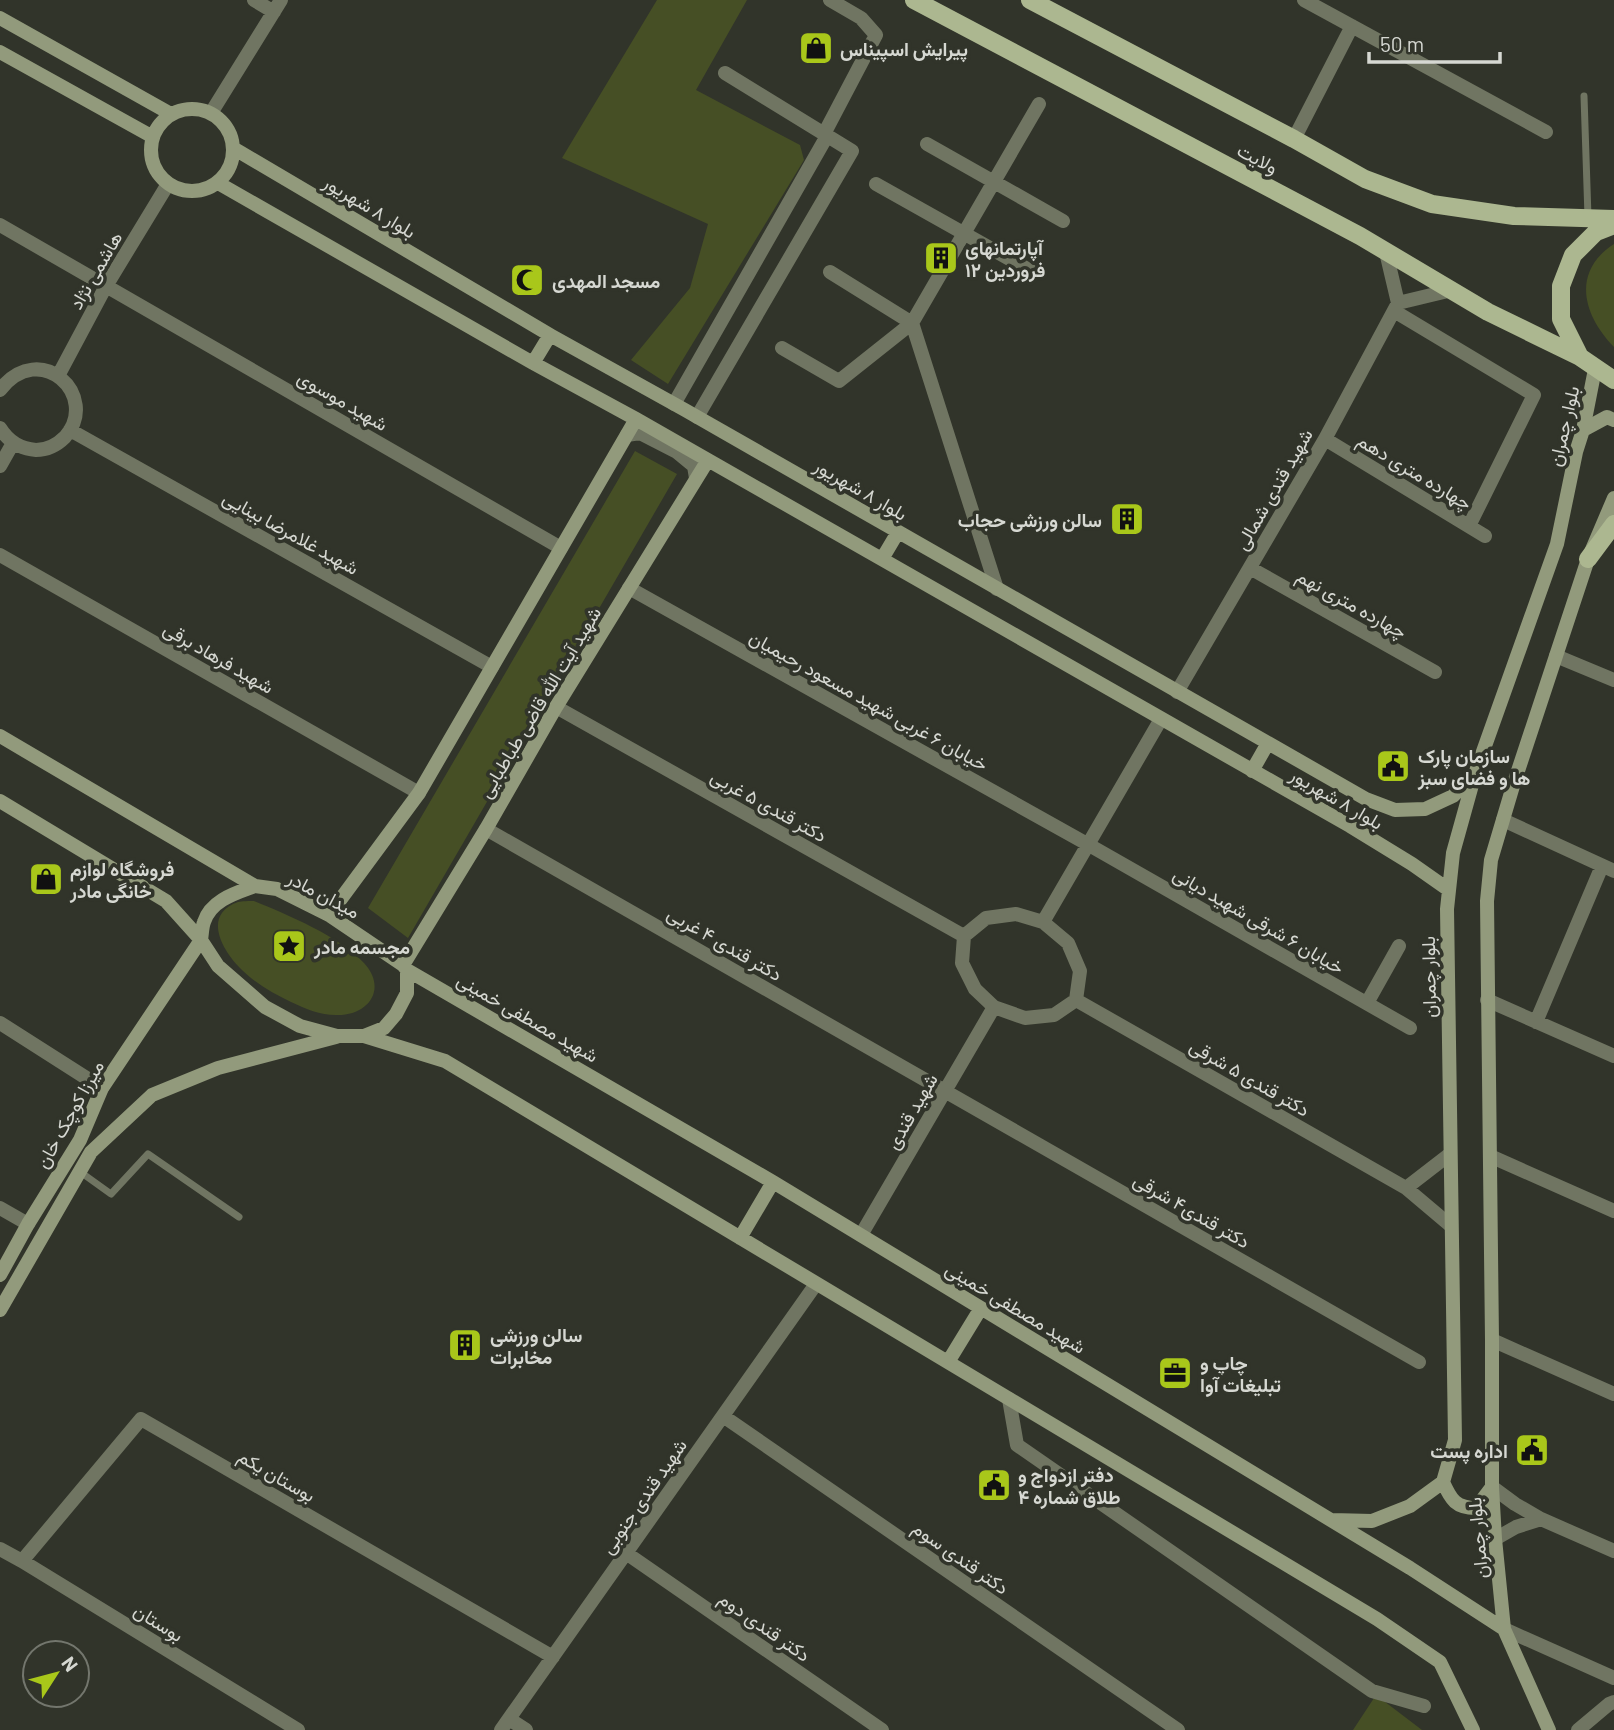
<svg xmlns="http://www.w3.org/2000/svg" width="1614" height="1730" font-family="Barlow,Vazirmatn,sans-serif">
  <rect width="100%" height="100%" fill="#31342a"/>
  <path fill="#464f25" d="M 657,0 L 747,0 L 696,90 L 800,145 L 804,160 L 668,384 L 631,360 L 690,288 L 708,224 L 562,158 Z
    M 1614,244 L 1614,347 C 1583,315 1571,272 1614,244 Z
    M 635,451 L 677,474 L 408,938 L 368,908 Z
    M 254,901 C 288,915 339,936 364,963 C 388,989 368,1016 336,1015 C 320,1015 306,1009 291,1002 C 274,994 255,983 242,970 C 223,952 201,915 238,902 C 242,901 249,901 254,901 Z
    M 1376,1695 L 1422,1730 L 1353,1730 Z"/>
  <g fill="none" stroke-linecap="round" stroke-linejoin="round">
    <path stroke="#707562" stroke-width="7" d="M 1584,96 L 1588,217
      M 79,1171 L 111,1194 L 148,1154 L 239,1217"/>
    <path stroke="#707562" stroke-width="14" d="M 254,0 L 274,12
      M 1304,0 L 1546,132
      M 211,113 L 281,0
      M 824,134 L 876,35 L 861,18 L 830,0
      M 1294,139 L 1352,26
      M 927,144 L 1063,221
      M 876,184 L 1031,271
      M 0,225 L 561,548
      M 1386,252 L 1398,303 L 1452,290
      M 830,272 L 912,323 L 997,589
      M 1394,311 L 1534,395 L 1469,526
      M 782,348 L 839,381 L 912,323 L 1039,104
      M 58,376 L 106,286 L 168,184
      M 0,390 C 40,338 101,396 65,437 C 57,445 47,450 36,450 C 20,449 8,441 0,428
      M 674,404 L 827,136
      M 697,417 L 852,151 L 725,73
      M 70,430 L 492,667
      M 627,435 L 640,433 L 677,452 L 694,466 L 696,478
      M 1325,439 L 1485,536
      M 0,466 L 13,443
      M 0,555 L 419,793
      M 1250,568 L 1435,672
      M 629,588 L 1089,845 L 1410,1028
      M 1556,656 L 1614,680
      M 1177,692 L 1325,439 L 1398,303
      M 556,707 L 964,936
      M 1503,820 L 1614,871
      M 486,829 L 1419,1362
      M 1016,914 L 1043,922 L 1068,943 L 1080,971 L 1076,1000 L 1054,1015 L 1025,1018 L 994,1007 L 975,989 L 962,963 L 964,936 L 986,918 Z
      M 1043,922 L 1161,719
      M 1076,1000 L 1406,1188
      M 1487,1000 L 1614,1056
      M 1367,1003 L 1399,946
      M 1536,1022 L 1602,866
      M 0,1023 L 102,1088
      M 1450,1154 L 1406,1188 L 1451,1226
      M 1490,1156 L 1614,1211
      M 0,1208 L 28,1224
      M 861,1235 L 994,1007
      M 1492,1340 L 1614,1394
      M 1009,1399 L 1017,1445 L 1372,1691 L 1424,1706
      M 723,1416 L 1178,1730
      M 1492,1487 L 1515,1504 L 1541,1519 L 1516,1527 L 1495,1539
      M 1541,1519 L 1614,1551
      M 0,1549 L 22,1561 L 298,1730
      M 626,1553 L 882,1730
      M 22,1561 L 141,1419 L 553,1657
      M 1504,1629 L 1614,1678
      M 509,1719 L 526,1730
      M 501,1730 L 816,1284
      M 1578,1730 L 1609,1704 L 1614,1702"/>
    <path stroke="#929a7c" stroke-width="14" d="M 0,18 L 171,114
      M 0,52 L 153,137
      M151 150a41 41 0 1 1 82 0a41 41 0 1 1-82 0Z
      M 233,148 L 550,335 L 685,410 L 1366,799 L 1395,810 L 1425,809 L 1453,796 L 1475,774
      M 218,183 L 533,363 L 636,419 L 1350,826 L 1412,864 L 1449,890
      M 533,363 L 550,335
      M 1583,430 L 1607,417 L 1614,420
      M 882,559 L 898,532
      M 0,736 L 255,886
      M 1252,771 L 1268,743
      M 0,801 L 166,901 L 201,940 L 102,1088 L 80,1140 L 28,1224 L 0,1275
      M 255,886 L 277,889 L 329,915 L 403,965 L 407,970 L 407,993 L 396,1014 L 384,1028 L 364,1036 L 337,1036 L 300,1026 L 265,1007 L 218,966 L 201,940 C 202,934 202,927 204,922 C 211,900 236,893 255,886 Z
      M 329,915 L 419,793 L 636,419
      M 403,965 L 486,829 L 556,707 L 708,460
      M 407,970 L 773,1182 L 1410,1568 L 1504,1629 L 1549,1730
      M 364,1036 L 445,1061 L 1377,1619 L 1440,1662 L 1473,1730
      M 740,1238 L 773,1182
      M 0,1310 L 91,1152 L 152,1095 L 218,1068 L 336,1037
      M 948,1362 L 981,1308
      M 1443,1482 C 1451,1500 1456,1508 1476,1508 L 1492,1487
      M 1332,1520 L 1372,1521 L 1410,1506 L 1443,1482 L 1455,1440 L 1447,909 L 1453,853 L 1475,774 L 1557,544 L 1576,452 L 1583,430 L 1595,369
      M 1504,1629 L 1495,1539 L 1492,1487 L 1492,1340 L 1487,901 L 1491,860 L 1513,786 L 1588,559 L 1614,498"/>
    <path stroke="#acb790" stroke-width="18" d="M 914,0 L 1360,236 L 1488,312 L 1580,357
      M 1030,0 L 1294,139 L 1365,179 L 1432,204 L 1514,216 L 1614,219
      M 1614,225 L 1596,232 L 1573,255 L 1561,286 L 1561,319 L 1580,357 L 1614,380
      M 1588,559 L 1614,524"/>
  </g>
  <defs>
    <g id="shop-square" transform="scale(1.75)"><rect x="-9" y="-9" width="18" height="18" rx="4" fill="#a9c71a" stroke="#31342a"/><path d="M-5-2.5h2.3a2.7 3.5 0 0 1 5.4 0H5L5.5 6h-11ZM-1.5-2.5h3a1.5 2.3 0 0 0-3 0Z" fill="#111"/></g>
    <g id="building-square" transform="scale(1.75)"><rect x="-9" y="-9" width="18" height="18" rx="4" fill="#a9c71a" stroke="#31342a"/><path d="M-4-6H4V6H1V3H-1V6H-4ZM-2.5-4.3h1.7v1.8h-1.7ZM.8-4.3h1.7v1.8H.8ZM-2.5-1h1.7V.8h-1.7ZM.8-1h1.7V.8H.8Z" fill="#111"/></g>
    <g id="mosque-square" transform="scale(1.75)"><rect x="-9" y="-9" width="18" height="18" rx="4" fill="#a9c71a" stroke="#31342a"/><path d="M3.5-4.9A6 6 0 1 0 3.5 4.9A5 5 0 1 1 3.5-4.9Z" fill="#111"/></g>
    <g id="civic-square" transform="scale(1.75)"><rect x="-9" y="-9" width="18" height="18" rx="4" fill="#a9c71a" stroke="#31342a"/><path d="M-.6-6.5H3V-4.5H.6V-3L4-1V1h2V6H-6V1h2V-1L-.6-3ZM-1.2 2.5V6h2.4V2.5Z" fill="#111"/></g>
    <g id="sight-square" transform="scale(1.75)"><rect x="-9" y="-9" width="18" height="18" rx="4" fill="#a9c71a" stroke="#31342a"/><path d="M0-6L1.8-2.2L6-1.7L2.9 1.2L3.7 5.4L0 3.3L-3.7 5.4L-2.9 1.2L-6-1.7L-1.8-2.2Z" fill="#111"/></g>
    <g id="office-square" transform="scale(1.75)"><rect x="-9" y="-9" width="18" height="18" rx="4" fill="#a9c71a" stroke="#31342a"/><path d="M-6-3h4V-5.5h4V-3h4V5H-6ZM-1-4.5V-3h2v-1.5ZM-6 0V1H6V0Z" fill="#111"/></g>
  </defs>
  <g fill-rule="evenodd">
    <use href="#shop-square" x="816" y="48"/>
    <use href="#building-square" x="941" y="258"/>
    <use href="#mosque-square" x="527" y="280"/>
    <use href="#building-square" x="1127" y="519"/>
    <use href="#civic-square" x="1393" y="766"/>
    <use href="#shop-square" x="46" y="879"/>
    <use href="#sight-square" x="289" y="946"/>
    <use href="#building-square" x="465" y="1345"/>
    <use href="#office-square" x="1175" y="1373"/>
    <use href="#civic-square" x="1532" y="1450"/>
    <use href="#civic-square" x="994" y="1485"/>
  </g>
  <g text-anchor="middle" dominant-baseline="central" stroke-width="7" stroke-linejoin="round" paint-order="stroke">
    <g font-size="19" font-weight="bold" fill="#d6d8d2" stroke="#31342a" text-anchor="start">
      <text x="840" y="48">پیرایش اسپیناس</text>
      <text x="965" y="247">آپارتمانهای<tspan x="965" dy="22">۱۲ فروردین</tspan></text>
      <text x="552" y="280">مسجد المهدی</text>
      <text x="1102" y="519" text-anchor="end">سالن ورزشی حجاب</text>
      <text x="1418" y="755">سازمان پارک<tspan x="1418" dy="22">ها و فضای سبز</tspan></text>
      <text x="70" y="868">فروشگاه لوازم<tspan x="70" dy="22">خانگی مادر</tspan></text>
      <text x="314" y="946">مجسمه مادر</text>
      <text x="490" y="1334">سالن ورزشی<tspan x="490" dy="22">مخابرات</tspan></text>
      <text x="1200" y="1362">چاپ و<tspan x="1200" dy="22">تبلیغات آوا</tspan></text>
      <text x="1508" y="1450" text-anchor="end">اداره پست</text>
      <text x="1018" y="1474">دفتر ازدواج و<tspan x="1018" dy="22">طلاق شماره ۴</tspan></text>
    </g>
    <g font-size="19" fill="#d6d8d2" stroke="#31342a">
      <text transform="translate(1258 158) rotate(28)">ولایت</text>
      <text transform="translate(370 206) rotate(31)">بلوار ۸ شهریور</text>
      <text transform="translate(95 270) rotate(-60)">هاشمی نژاد</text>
      <text transform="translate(343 400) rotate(30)">شهید موسوی</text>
      <text transform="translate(1563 426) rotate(-77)">بلوار چمران</text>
      <text transform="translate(1415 471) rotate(31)">چهارده متری دهم</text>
      <text transform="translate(861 489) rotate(30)">بلوار ۸ شهریور</text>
      <text transform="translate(1273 489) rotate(-60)">شهید قندی شمالی</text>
      <text transform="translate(291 532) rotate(29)">شهید غلامرضا بینایی</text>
      <text transform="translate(1352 603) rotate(29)">چهارده متری نهم</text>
      <text transform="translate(219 657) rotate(30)">شهید فرهاد برقی</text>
      <text transform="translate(869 700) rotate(29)">خیابان ۶ غربی شهید مسعود رحیمیان</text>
      <text transform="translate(539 702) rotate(-59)">شهید آیت الله قاضی طباطبایی</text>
      <text transform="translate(1337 798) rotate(30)">بلوار ۸ شهریور</text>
      <text transform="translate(769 805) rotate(29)">دکتر قندی ۵ غربی</text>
      <text transform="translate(324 894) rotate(28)">میدان مادر</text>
      <text transform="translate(1259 920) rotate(30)">خیابان ۶ شرقی شهید دیانی</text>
      <text transform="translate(725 943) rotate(30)">دکتر قندی ۴ غربی</text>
      <text transform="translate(1428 977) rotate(-91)">بلوار چمران</text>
      <text transform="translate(528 1017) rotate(30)">شهید مصطفی خمینی</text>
      <text transform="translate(1250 1077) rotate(30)">دکتر قندی ۵ شرقی</text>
      <text transform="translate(911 1111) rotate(-60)">شهید قندی</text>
      <text transform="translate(69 1114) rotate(-61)">میرزا کوچک خان</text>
      <text transform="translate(1192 1210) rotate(30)">دکتر قندی۴ شرقی</text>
      <text transform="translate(1016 1307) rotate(31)">شهید مصطفی خمینی</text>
      <text transform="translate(277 1475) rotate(30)">بوستان یکم</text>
      <text transform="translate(643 1496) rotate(-55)">شهید قندی جنوبی</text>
      <text transform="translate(1477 1538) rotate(-95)">بلوار چمران</text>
      <text transform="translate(961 1557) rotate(35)">دکتر قندی سوم</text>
      <text transform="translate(159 1622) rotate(32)">بوستان</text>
      <text transform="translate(765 1626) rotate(35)">دکتر قندی دوم</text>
    </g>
  </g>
  <g transform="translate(56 1674) rotate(54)"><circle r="33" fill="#31342a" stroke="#73766d" stroke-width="2"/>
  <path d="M0-5L12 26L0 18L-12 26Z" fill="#a9c71a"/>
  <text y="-10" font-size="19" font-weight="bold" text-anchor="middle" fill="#d6d8d2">N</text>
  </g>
  <path d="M1369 52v10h131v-10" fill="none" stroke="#d6d8d2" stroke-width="3.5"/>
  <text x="1380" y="52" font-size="21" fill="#d6d8d2" stroke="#31342a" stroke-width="5" paint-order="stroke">50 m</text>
</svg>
